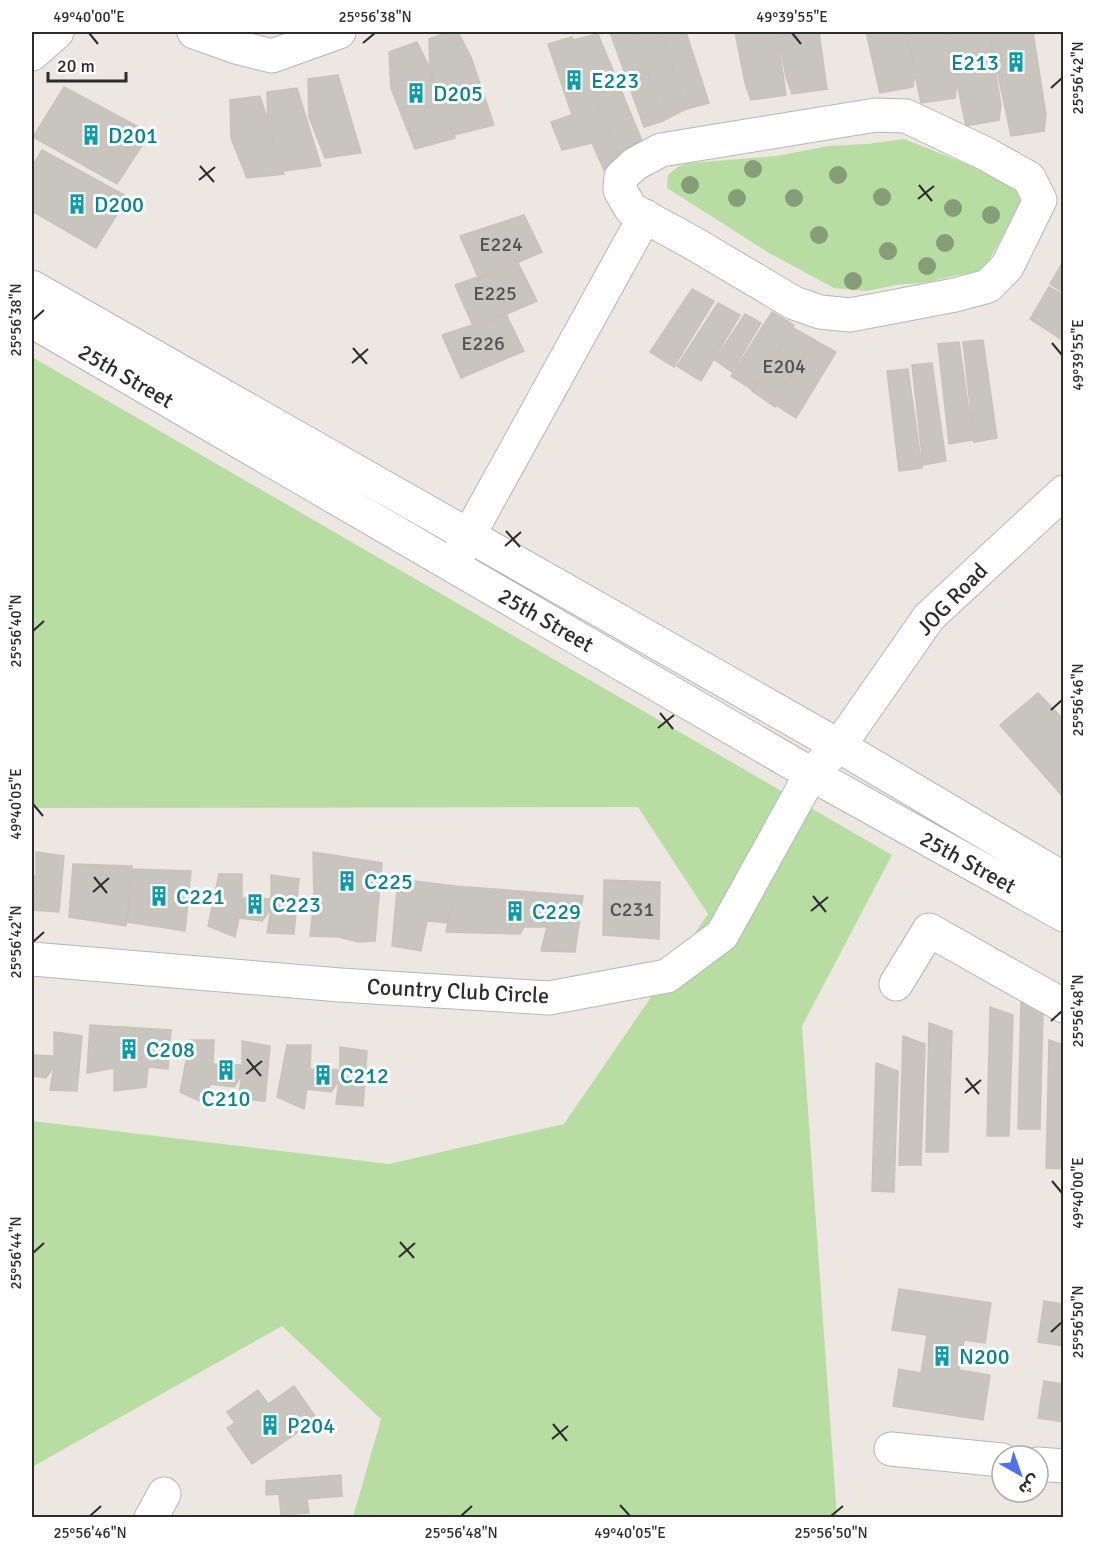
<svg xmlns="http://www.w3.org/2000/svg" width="1095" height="1549" font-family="Signika,'Noto Sans Arabic',sans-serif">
  <rect width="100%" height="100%" fill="#ece7e0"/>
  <path fill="#b8dda3" d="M 904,139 L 1019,185 L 1025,195 L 990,259 L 978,274 L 957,275 L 930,282 L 896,285 L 867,291 L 834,288 L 769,253 L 667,188 L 668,175 L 679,166 L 690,163 L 776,156 L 829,146 L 867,144 Z
    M 32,357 L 892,855 L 802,1026 L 837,1517 L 353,1517 L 381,1419 L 282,1326 L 32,1467 L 32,1121 L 389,1164 L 564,1124 L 708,914 L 638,807 L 32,808 Z"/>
  <path fill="#c8c5bf" stroke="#c8c3ba" stroke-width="1.5" d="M 448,32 L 458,32 L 471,57 L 494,125 L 454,135 L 430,74 L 429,39 Z
    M 610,32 L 635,32 L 663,121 L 644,127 Z
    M 635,32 L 661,32 L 686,109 L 663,121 Z
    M 661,32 L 686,32 L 709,103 L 686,109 Z
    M 735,32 L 777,32 L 786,95 L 751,100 L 745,83 Z
    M 778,32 L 819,32 L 827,89 L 792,94 L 786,77 Z
    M 866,32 L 908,32 L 915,72 L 913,87 L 880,93 Z
    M 906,32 L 949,32 L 957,82 L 955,98 L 921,103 Z
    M 946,32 L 989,32 L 1001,105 L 999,120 L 966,126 Z
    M 989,32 L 1033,32 L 1046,115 L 1044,131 L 1011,136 Z
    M 598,34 L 647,153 L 621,164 L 573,40 Z
    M 572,37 L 621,164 L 604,170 L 592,143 L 562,150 L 551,122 L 572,115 L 548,44 Z
    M 417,42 L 431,70 L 455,138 L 415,149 L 391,88 L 389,52 Z
    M 338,75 L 361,153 L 325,158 L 309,117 L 308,79 Z
    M 64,87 L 150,133 L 117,184 L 33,137 Z
    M 297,88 L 321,166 L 285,171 L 268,130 L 267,92 Z
    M 260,96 L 284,174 L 247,178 L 231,138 L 230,100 Z
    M 42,150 L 128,197 L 96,248 L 32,211 L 32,167 Z
    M 524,215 L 542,252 L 479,279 L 460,236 Z
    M 1064,260 L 1064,293 L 1050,284 Z
    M 518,263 L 537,301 L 474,328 L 455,285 Z
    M 1049,287 L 1064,295 L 1064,341 L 1030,319 Z
    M 692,289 L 714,301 L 674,367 L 650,352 Z
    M 718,303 L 740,315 L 701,381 L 677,366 Z
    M 772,312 L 794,325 L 754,391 L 731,376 Z
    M 506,314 L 524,351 L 461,378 L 442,335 Z
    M 745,314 L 761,323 L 732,372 L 715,360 Z
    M 793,328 L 815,340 L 775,407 L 752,391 Z
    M 814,340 L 836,352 L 796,418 L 773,403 Z
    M 983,340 L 997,438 L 974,442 L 963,342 Z
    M 959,342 L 973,440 L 949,444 L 938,344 Z
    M 932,363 L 946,461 L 923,465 L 912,365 Z
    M 908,369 L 922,468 L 899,471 L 887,371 Z
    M 1038,693 L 1064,720 L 1064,798 L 1000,725 Z
    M 36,852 L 64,856 L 59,912 L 32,910 L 36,886 L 32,892 L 32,876 L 36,876 Z
    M 313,852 L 382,863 L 375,941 L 358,942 L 339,937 L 310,936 L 314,899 Z
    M 73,864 L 132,866 L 126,926 L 69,917 Z
    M 132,869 L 191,871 L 185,931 L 128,922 Z
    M 219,874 L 242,874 L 242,898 L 271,899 L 271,875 L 299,879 L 294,934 L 267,933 L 271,909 L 262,921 L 239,918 L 235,937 L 208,926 Z
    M 398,879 L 454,886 L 449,923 L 427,921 L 421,951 L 392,946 Z
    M 604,880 L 660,882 L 659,939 L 603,935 Z
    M 454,886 L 583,896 L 575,952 L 541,951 L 547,927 L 524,927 L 520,934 L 446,932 Z
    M 1021,1000 L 1043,1009 L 1040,1129 L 1018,1129 Z
    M 990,1007 L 1013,1015 L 1009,1136 L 987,1136 Z
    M 929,1023 L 952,1031 L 948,1152 L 926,1152 Z
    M 90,1025 L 171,1030 L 168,1069 L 148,1067 L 146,1087 L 114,1091 L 114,1068 L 87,1073 Z
    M 54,1032 L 82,1036 L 77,1091 L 50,1090 L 54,1066 L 46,1078 L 32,1076 L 32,1055 L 54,1056 Z
    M 903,1036 L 925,1044 L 921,1165 L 899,1165 Z
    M 190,1040 L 214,1040 L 213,1064 L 242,1065 L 242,1041 L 270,1046 L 265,1101 L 238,1099 L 242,1075 L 234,1087 L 210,1084 L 206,1104 L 180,1092 Z
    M 1049,1040 L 1064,1045 L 1064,1169 L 1046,1168 Z
    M 287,1045 L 311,1045 L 310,1069 L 340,1070 L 340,1047 L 367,1051 L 363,1106 L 336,1104 L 339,1080 L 331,1092 L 307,1089 L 304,1109 L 277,1097 Z
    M 876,1063 L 898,1071 L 894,1192 L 872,1191 Z
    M 899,1289 L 991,1303 L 985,1343 L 964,1340 L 959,1370 L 990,1375 L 983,1420 L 893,1406 L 899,1369 L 921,1373 L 927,1335 L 892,1330 Z
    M 1044,1301 L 1064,1304 L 1064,1346 L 1038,1342 Z
    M 1044,1381 L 1064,1384 L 1064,1422 L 1038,1418 Z
    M 294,1386 L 317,1419 L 252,1464 L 227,1428 L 235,1423 L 227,1412 L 258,1390 L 268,1404 Z
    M 341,1475 L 342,1496 L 307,1499 L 309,1513 L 281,1515 L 279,1494 L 266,1495 L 266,1481 Z"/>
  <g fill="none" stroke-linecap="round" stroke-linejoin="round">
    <g stroke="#b4b6be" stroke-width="35">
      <path id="minor" d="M 194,32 L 236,47 L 272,56 L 339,32
        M 32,54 L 57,32
        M 876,115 L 906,116 L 986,154 L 1029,178 L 1040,200 L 1007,267 L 988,286 L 955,295 L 850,315 L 820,312 L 794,303 L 693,243 L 631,209 L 620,190 L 621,177 L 635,164 L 661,150 Z
        M 32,287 L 839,746 L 1064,879
        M 32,321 L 811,774 L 1064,915
        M 459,553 L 645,216
        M 32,959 L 340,985 L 549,998 L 667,976 L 722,935 L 811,774 L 839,746 L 929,617 L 1064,492
        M 896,984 L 929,930 L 1064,1006
        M 891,1449 L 1002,1460
        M 1038,1464 L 1064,1466
        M 151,1518 L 164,1494"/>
    </g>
    <use href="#minor" stroke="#fff" stroke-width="33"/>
  </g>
  <g fill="#859e78">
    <circle cx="753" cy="169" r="9"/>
    <circle cx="838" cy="175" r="9"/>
    <circle cx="690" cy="185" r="9"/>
    <circle cx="882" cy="197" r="9"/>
    <circle cx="737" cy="198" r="9"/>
    <circle cx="794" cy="198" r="9"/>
    <circle cx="953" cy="208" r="9"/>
    <circle cx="991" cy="215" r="9"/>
    <circle cx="819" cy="235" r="9"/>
    <circle cx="945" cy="243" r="9"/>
    <circle cx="888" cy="251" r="9"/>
    <circle cx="927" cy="266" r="9"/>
    <circle cx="853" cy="281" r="9"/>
  </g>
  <path fill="none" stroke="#2c2c2c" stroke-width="2" d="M 89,33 L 98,44M 792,33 L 801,44M 363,43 L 375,33M 1051,88 L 1062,78M 200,166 L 214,182M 199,180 L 215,167M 919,185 L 932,201M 918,199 L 934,186M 33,320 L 44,310M 1052,343 L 1062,355M 353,348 L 367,364M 352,363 L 368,349M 506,531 L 520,547M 505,546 L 521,532M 33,631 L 44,621M 1051,710 L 1062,700M 660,713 L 673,729M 658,728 L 674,715M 33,804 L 43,816M 94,877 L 107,893M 93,892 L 109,878M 813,896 L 826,912M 811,911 L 828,897M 33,942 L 44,932M 1051,1021 L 1062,1011M 247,1059 L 261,1076M 246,1074 L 262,1061M 966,1078 L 979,1094M 965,1093 L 981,1080M 1052,1181 L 1062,1193M 400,1242 L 414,1258M 33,1253 L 44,1243M 399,1257 L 415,1243M 1051,1332 L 1062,1322M 553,1424 L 567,1441M 552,1439 L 568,1426M 620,1505 L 630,1516M 90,1516 L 101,1506M 461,1516 L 472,1506M 831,1516 L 843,1506"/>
  <defs>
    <g id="building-bare" transform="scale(1.62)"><path d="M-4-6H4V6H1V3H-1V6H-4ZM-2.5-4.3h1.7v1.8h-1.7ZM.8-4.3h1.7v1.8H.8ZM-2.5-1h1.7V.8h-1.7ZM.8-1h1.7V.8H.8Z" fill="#0f9aa8" stroke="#fff" stroke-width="2.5" paint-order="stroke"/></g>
  </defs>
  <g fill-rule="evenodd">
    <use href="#building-bare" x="1016" y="62"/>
    <use href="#building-bare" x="574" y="80"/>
    <use href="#building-bare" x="416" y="93"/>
    <use href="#building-bare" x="91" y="135"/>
    <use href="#building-bare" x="77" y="204"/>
    <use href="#building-bare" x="347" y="881"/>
    <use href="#building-bare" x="159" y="896"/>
    <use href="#building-bare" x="255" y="904"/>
    <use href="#building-bare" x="515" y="911"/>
    <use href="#building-bare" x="129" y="1049"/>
    <use href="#building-bare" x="226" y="1070"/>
    <use href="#building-bare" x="323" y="1075"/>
    <use href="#building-bare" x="942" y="1356"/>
    <use href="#building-bare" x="270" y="1425"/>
  </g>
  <g text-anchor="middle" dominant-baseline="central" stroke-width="6" stroke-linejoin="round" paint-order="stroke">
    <g font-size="20" fill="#535251">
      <text x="501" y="244">E224</text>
      <text x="495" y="293">E225</text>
      <text x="483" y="343">E226</text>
      <text x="784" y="366">E204</text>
      <text x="632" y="909">C231</text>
    </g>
    <g font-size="22" fill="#0d838f" stroke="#fff" text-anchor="start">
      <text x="999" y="62" text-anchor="end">E213</text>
      <text x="591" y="80">E223</text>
      <text x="433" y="93">D205</text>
      <text x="108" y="135">D201</text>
      <text x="94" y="204">D200</text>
      <text x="364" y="881">C225</text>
      <text x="176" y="896">C221</text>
      <text x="272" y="904">C223</text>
      <text x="532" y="911">C229</text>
      <text x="146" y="1049">C208</text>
      <text x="340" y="1075">C212</text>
      <text x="226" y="1098" text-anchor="middle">C210</text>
      <text x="959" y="1356">N200</text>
      <text x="287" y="1425">P204</text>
    </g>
    <g font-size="22" fill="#2c2c2c" stroke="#fff">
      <text transform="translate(126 376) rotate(30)">25th Street</text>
      <text transform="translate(952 599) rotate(-46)">JOG Road</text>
      <text transform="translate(546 620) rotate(30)">25th Street</text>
      <text transform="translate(968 862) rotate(29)">25th Street</text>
      <text transform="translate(458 991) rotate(3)">Country Club Circle</text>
    </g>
  </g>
  <rect width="1095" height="1549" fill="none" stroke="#ffffff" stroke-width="66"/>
  <g transform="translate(1020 1474) rotate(140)"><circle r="28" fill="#ffffff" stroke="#ababab" stroke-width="1.5"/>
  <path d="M0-4.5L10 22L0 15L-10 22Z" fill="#5271e8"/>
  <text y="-9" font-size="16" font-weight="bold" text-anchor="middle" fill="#2c2c2c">ش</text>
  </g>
  <path d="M48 72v9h78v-9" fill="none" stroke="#2c2c2c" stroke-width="3"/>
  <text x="57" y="72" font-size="18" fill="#2c2c2c" stroke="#ffffff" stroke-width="4.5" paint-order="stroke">20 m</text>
  <rect x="33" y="33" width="1029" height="1483" fill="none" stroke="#2c2c2c" stroke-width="2"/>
  <g font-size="15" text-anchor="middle" fill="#2c2c2c">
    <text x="89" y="22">49°40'00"E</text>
    <text x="375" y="22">25°56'38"N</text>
    <text x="792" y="22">49°39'55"E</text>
    <text transform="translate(1078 78) rotate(-90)" y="5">25°56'42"N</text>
    <text transform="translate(16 320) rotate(-90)" y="5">25°56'38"N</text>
    <text transform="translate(1078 355) rotate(-90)" y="5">49°39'55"E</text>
    <text transform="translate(16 631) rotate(-90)" y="5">25°56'40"N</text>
    <text transform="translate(1078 700) rotate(-90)" y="5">25°56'46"N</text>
    <text transform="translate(16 804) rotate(-90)" y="5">49°40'05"E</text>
    <text transform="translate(16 942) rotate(-90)" y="5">25°56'42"N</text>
    <text transform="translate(1078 1011) rotate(-90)" y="5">25°56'48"N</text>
    <text transform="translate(1078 1193) rotate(-90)" y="5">49°40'00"E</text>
    <text transform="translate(16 1253) rotate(-90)" y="5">25°56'44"N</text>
    <text transform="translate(1078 1322) rotate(-90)" y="5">25°56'50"N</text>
    <text x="90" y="1538">25°56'46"N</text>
    <text x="461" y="1538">25°56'48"N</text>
    <text x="630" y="1538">49°40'05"E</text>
    <text x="831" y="1538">25°56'50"N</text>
  </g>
</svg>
